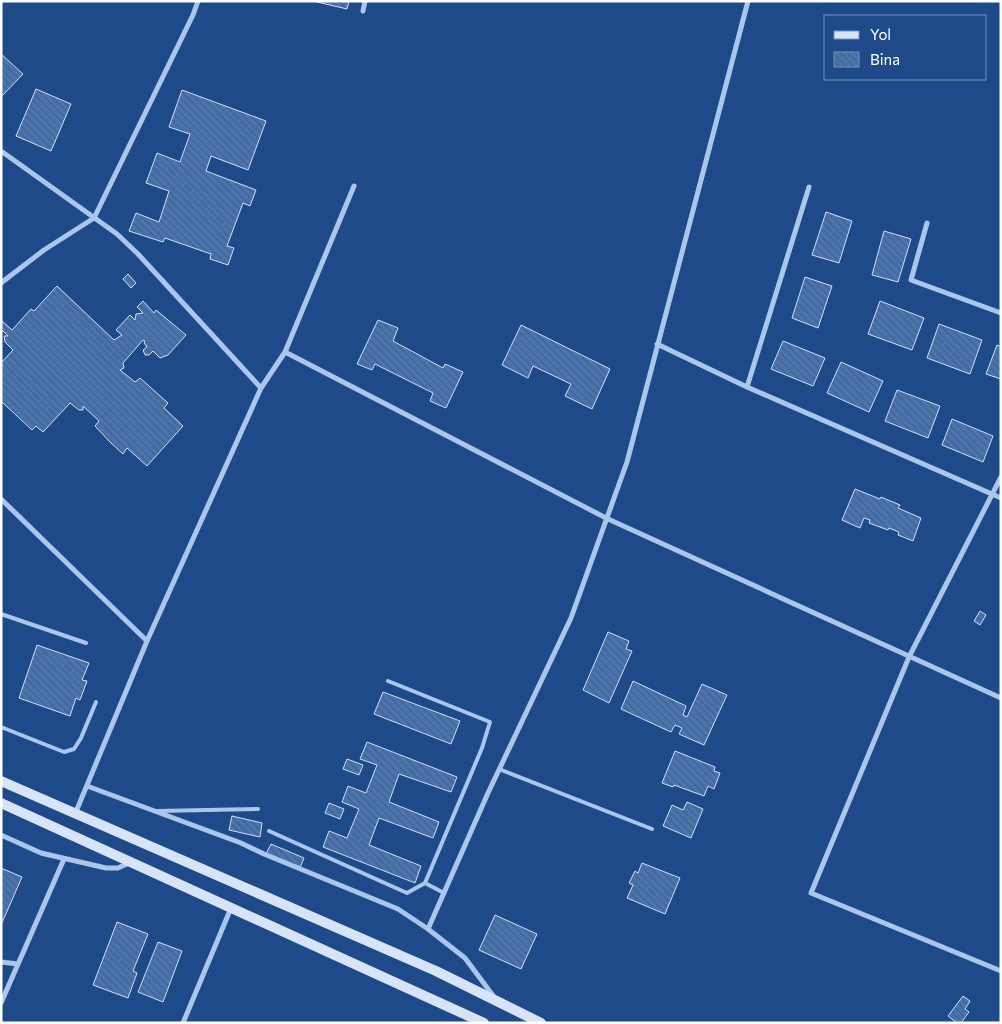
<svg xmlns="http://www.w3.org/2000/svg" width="1002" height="1024" font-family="Commissioner,sans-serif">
  <defs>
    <pattern id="building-back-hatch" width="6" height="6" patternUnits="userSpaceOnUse" patternTransform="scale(1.25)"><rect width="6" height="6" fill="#4874b2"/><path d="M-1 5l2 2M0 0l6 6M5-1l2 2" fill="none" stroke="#4a607f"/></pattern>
  </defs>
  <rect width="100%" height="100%" fill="#1f4a8a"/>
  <path fill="url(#building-back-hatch)" stroke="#d0e1f8" d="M 313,1 L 349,1 L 347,9 Z
    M 1,54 L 23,74 L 1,97 Z
    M 36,89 L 71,104 L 51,151 L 16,136 Z
    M 182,90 L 266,121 L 248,170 L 211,156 L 206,171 L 256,190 L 250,206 L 243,203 L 227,246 L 234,248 L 228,265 L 210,259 L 211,254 L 165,238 L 163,242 L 129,231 L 136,213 L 159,222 L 169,191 L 146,183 L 157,153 L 180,162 L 190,134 L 169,127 Z
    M 826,212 L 852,221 L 839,263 L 812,255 Z
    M 884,231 L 911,239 L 898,282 L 872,275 Z
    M 128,274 L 136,283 L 131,288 L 123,279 Z
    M 805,277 L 832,286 L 818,328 L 792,318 Z
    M 57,286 L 114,340 L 122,335 L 116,330 L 130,315 L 135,320 L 136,314 L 143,313 L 137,307 L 143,301 L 154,313 L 156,310 L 186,335 L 168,355 L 160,358 L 153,351 L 149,355 L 145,355 L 143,350 L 147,347 L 144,343 L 145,341 L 143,340 L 123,363 L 124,368 L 120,370 L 135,382 L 140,378 L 168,403 L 164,408 L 183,426 L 147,466 L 127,448 L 123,454 L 110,442 L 95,426 L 99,421 L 83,406 L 83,410 L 79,410 L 70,403 L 43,432 L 36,426 L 32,430 L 1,401 L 1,363 L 13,350 L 5,342 L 4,336 L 8,336 L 1,329 L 1,320 L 12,330 L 31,309 L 34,311 Z
    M 880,301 L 924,318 L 912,350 L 868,334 Z
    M 378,320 L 398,328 L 393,341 L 443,368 L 445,364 L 463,372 L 446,408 L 430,401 L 433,393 L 375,364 L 372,370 L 357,364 Z
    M 939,324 L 982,340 L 970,374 L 927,358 Z
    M 521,325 L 610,369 L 592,409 L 565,396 L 571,384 L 533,366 L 528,378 L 502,365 Z
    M 783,341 L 825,358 L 813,386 L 771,369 Z
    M 997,345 L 1001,347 L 1001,379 L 986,374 Z
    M 841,362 L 883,381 L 869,412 L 827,393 Z
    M 897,390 L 940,406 L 928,438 L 885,421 Z
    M 952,419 L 993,436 L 983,462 L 942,445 Z
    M 855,489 L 880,499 L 881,497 L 900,505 L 898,508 L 921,518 L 913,541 L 898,535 L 899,532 L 889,528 L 888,530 L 869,523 L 870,520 L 864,518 L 860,528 L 842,520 Z
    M 980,611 L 986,615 L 980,625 L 974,621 Z
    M 608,632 L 629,641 L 626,649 L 632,651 L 609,703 L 583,690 Z
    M 37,645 L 89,663 L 82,680 L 87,681 L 80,700 L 76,698 L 70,716 L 19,698 Z
    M 633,681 L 686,706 L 683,715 L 687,717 L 702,684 L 727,695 L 704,745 L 679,734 L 682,728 L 675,725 L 671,732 L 621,709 Z
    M 383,692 L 460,721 L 451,744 L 374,714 Z
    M 367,742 L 457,777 L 451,792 L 399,774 L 389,802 L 439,822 L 433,838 L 379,818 L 369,845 L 421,866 L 415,883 L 323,847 L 329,831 L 347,838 L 359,809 L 342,802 L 348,786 L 366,793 L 377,765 L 360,759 Z
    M 675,751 L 715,767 L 714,771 L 720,773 L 714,789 L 708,786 L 704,796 L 674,785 L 673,787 L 662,783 Z
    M 347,759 L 363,765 L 359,775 L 343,769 Z
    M 687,802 L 703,809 L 691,838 L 663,826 L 672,805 L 683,810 Z
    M 329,803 L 344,809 L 340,819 L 325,813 Z
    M 232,816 L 262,823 L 260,837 L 229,830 Z
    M 271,844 L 304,858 L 300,868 L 266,854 Z
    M 642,863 L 680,878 L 665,914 L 627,898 L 633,885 L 629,883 L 635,871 L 638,873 Z
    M 1,868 L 22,877 L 1,925 Z
    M 495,915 L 537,934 L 521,969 L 479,950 Z
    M 117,922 L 148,934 L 133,971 L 137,973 L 128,998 L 93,985 Z
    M 158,942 L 182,951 L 163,1002 L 138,992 Z
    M 963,996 L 970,1001 L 965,1009 L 969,1012 L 961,1023 L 957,1023 L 948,1016 Z"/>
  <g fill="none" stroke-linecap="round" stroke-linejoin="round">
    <path stroke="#abc6eb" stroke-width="4" d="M 1,614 L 86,643
      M 388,681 L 490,722 L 482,748 L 425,883
      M 1,727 L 64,752 L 74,749 L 81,738 L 96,702
      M 499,769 L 652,829
      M 157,811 L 258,809
      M 269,831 L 407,893 L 425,883 L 444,893"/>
    <path stroke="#abc6eb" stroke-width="5" d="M 363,11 L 365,1
      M 1,151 L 117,234 L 138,254 L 261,388
      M 927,223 L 911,280 L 1001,313
      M 1,283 L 44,250 L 94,218 L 193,15 L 198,1
      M 657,344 L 747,387 L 1001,498
      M 285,352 L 608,519 L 1001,698
      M 747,387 L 809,187
      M 1001,477 L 909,657 L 811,893 L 1001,971
      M 1,499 L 147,641
      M 87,786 L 241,843 L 264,854 L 398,909 L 428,929 L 465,958 L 494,997
      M 75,814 L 147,641 L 261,388 L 285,352 L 354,186
      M 1,835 L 41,853 L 106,868 L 118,868 L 129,863
      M 428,929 L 488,793 L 571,618 L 627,462 L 748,1
      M 1,962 L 18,964
      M 1,1003 L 64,859
      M 183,1023 L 231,908"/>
    <path stroke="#d7e4f8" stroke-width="10" d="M 1,781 L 436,971 L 541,1023
      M 1,803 L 484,1023"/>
  </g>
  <rect width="1002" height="1024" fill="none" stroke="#ffffff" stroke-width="5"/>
  <rect x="824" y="15" width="162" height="65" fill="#1f4a8a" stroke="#7992b9"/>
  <rect x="834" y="31" width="25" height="8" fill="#d7e4f8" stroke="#7992b9"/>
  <text x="870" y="40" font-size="15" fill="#ffffff">Yol</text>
  <rect x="834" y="52" width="25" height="15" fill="url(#building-back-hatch)" stroke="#7992b9"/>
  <text x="870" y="65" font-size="15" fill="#ffffff">Bina</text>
</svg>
